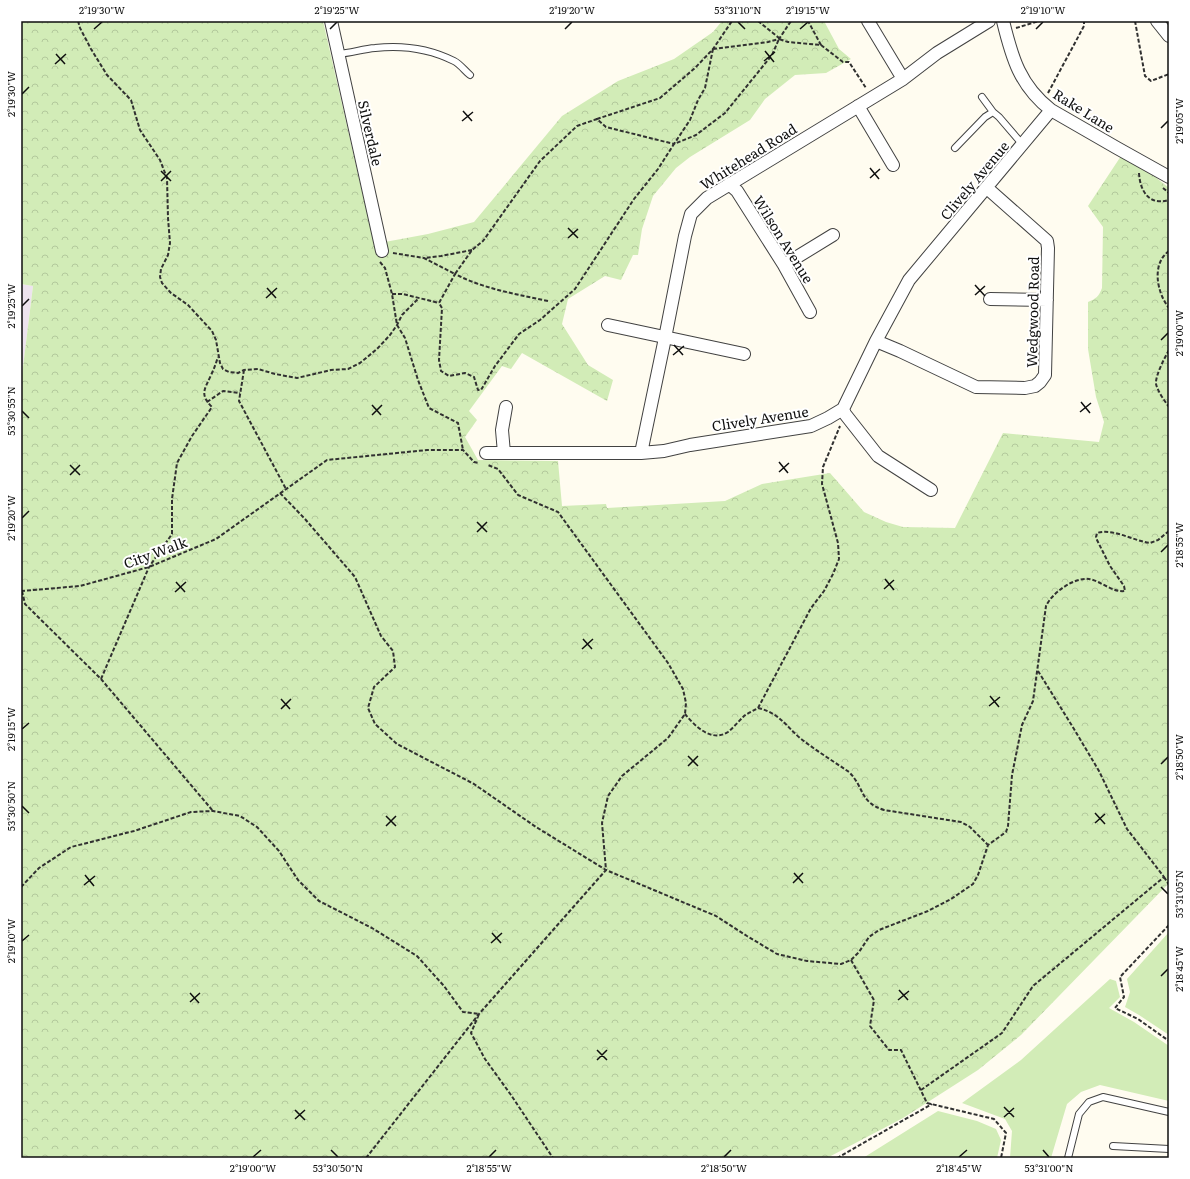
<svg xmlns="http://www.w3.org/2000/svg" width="1190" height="1179" font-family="Literata,serif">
  <defs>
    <pattern id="park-crowns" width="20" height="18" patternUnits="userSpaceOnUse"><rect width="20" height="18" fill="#d2ecb7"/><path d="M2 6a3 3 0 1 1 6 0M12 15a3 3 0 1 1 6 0" fill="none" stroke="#b3c99c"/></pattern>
  </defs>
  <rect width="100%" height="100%" fill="#fffcf0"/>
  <path fill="#ede3ee" d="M 21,284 L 33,286 L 21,383 Z"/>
  <path fill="#d2ecb7" d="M 1169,932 L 1169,1035 L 1139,1015 L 1125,1007 L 1130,992 L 1127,979 Z
    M 1110,979 L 1116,981 L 1120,997 L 1109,1008 L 1134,1022 L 1169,1046 L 1169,1101 L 1100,1085 L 1081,1092 L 1067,1104 L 1051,1158 L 1010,1158 L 1012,1131 L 1005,1119 L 962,1103 L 1021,1060 Z
    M 938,1111 L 977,1121 L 996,1129 L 1001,1140 L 997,1158 L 863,1158 Z"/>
  <path fill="url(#park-crowns)" d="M 21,21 L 323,21 L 374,244 L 428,234 L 474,222 L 562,116 L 618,81 L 674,59 L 713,32 L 722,21 L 824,21 L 839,49 L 851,59 L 826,73 L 795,75 L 765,99 L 750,120 L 690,157 L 676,168 L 653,196 L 642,229 L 638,255 L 633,255 L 621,280 L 605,276 L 568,299 L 562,324 L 588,365 L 613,380 L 607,401 L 522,353 L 511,369 L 502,366 L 469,411 L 477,420 L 465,437 L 478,460 L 558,461 L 562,506 L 606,504 L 607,508 L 725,501 L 762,484 L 830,473 L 864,512 L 886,522 L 903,527 L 955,528 L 1003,433 L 1099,442 L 1104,422 L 1096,397 L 1088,349 L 1088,302 C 1096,299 1099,296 1102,288 L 1103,227 L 1088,206 L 1121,156 L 1149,172 L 1169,188 L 1169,883 L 1021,1035 L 978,1070 L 903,1118 L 827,1158 L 21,1158 L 21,383 L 33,286 L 21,284 Z"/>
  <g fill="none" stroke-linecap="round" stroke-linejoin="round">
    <g stroke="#424242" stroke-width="8">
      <path id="lane" d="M 338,54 C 351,53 363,49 375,48 C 402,45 430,49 454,61 C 460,64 465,71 470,75
        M 982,97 L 993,112
        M 955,148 L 985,117 L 993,112 L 999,117 L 1023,145
        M 1113,1146 L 1169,1149
        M 1068,1158 L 1079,1114 L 1089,1102 L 1103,1097 L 1169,1112"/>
    </g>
    <g stroke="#424242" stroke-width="14">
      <path id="street" d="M 331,21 L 382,251
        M 868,21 L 903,79
        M 1003,21 C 1012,58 1020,86 1051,110 L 1117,148 L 1169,177
        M 1157,21 L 1169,36
        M 858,106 L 893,165
        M 729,184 L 737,191 L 784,265 L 810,312
        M 784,265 L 833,235
        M 990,299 L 1047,300
        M 608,325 L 744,354
        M 876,341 L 900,351 L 976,387 L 1025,388 L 1035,386 L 1040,382 L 1045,375 L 1048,248 L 1047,241 L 987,188
        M 506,407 L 502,430 L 504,453 L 641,453 L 664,451 L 690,445 L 811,426 L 828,418 L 843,409 L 876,341 L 909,280 L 1051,110
        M 843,409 L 845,414 L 878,456 L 931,490
        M 486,453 L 504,453
        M 641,453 L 665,338 L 685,236 L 691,214 L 707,198 L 903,79 L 937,53 L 989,21"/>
    </g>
    <path stroke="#313131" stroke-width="2" stroke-dasharray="4 2" stroke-linecap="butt" d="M 78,21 L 80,28 L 91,49 L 107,75 L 131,100 L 140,130 L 160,160 L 167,178 L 168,218 L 170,243 L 168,255 L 161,269 L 160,277 L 162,283 L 171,293 L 188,305 L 212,331 L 216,340 L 220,363 L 223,369 L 229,372 L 238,373 L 244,370 L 258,369 L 275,374 L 297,378 L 331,370 L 348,369 L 360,363 L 377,349 L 390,335 L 397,325 L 402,315 L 419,298
      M 758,21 L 779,38
      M 1135,21 L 1145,76 L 1151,81 L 1169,74
      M 1016,28 L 1039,21
      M 821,45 L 843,62 L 849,62 L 866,88
      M 713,49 L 705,88 L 698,100 L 690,120 L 674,144 L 606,127 L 597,119 L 660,98 L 695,68 L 713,49 L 732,21
      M 713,49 L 768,42 L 779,39 L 791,21
      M 1048,93 L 1084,26 L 1084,21
      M 1139,173 C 1140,191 1149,206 1169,200
      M 1163,188 L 1169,193
      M 472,250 L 441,256 L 424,258 L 455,274 L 472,250 L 483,241 L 540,161 L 577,126 L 597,119
      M 1169,251 C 1151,264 1157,293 1169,308
      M 393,253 L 424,258
      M 380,262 L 385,268 L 392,294 L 397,325 L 405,338 L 418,380 L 429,408 L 458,423 L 463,450
      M 392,294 L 403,294 L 439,303
      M 548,301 C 516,294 484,289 455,274 L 439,303 L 442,308 L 439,360 L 441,371 L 449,376 L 465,373 L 474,377 L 478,390 L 481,390 L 495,366 L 519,334 L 540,320 L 575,289 L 634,199 L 658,169 L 674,144 L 696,135 L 725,113 L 772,55 L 779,39 L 788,42 L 821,45 L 808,21
      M 1169,350 C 1165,357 1155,376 1156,384 C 1158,392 1164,400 1169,407
      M 244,370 L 239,401 L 286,489
      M 207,402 L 223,391 L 240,393
      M 280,493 L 305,519 L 355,577 L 381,636 L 393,651 L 395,667 L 374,687 L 368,708 L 375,724 L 397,744 L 474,784 L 536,827 L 606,870 L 716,916 L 747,936 L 777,954 L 807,961 L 841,964 L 851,960 L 859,952 L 869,937 L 879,930 L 928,911 L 951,899 L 973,884 L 978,875 L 988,845 L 1006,832 L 1008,826 L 1012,775 L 1022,725 L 1033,701 L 1046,606 C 1052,593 1074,577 1089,579 C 1101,581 1113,593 1125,591 L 1124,586 L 1110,566 L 1097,540 L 1096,537 L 1097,533 C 1113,528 1134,541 1150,543 L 1158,540 L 1169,531
      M 21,591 L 80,586 L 149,567 L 216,539 L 327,460 L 427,450 L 463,450 L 474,462 L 479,463
      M 22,591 L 25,604 L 101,679 L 213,811
      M 101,679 L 149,567 L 172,534 L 172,499 L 177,463 L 192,436 L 212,407 C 199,394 205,389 211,375 C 214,369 216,363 218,357
      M 758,708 L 811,608 L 824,591 L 833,574 L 839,559 L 838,543 L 822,484 L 823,467 L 840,426
      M 685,714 C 694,725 711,743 728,732 C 734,727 739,721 744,716 C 748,713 753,711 758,708 C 779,713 785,725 800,738 C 815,750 833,761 849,772 C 865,788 859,802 884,810 L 961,822 L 970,827 L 988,845
      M 1164,877 L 1169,885
      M 21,887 L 39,868 L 71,847 L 134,831 L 191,812 L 213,811 L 240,816 L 257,827 L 279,851 L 298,880 L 319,901 L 372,928 L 417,956 L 444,986 L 463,1012 L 479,1014 L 471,1033 L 485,1059 L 511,1095 L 553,1158
      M 1169,925 L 1120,977 L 1124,997 L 1115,1008 L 1138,1019 L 1169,1041
      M 851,960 L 874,1000 L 870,1026 L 889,1050 L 901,1050 L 927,1103 L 994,1119 L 1006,1133 L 1001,1158
      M 921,1090 L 1002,1033 L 1033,986 L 1164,877 L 1127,829 L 1099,771 L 1074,729 L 1038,671
      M 366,1158 L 479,1014 L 606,870 L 602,823 L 608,796 L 622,776 L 668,738 L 685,714 L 686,703 L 683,689 L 668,663 L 558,512 L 518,495 L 498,469 L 488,465
      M 837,1158 L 932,1104"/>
    <use href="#lane" stroke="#fff" stroke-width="6"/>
    <use href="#street" stroke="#fff" stroke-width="12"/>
  </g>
  <path fill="none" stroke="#0f0f0f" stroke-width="1.5" d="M 738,22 L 745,29M 94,29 L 102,22M 330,29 L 337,22M 565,29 L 572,22M 800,29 L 808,22M 1036,29 L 1043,22M 765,51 L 774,62M 56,54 L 65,64M 764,61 L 775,52M 55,64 L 66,54M 22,94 L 29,87M 463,111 L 472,121M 462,121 L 473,112M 1161,128 L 1168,121M 870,168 L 879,179M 161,171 L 171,181M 870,178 L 880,169M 161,181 L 171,171M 568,228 L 578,238M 568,238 L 578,229M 975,285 L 985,296M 267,288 L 276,298M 975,295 L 985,286M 266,298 L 277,288M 22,306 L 29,299M 1161,340 L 1168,333M 674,345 L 683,355M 673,355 L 684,346M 1081,402 L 1090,413M 372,405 L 381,415M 22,411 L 29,418M 1080,412 L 1091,403M 372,415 L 382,405M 779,462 L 788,473M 70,465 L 80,475M 779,472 L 789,463M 70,475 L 80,465M 22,518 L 29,511M 477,522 L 487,532M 477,532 L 487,522M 1161,552 L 1168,545M 885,579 L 894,590M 176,582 L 185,592M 884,589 L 894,580M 175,592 L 186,582M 583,639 L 592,649M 582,649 L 593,639M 990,696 L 999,707M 281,699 L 290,709M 989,706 L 1000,697M 281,709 L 291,699M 22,729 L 29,723M 688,756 L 698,766M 1161,764 L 1168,757M 688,766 L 698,756M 22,806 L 29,813M 1095,813 L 1105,824M 386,816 L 396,826M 1095,823 L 1105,814M 386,826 L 396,816M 794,873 L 803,883M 85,875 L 94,886M 793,883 L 803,873M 84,885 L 95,876M 1161,887 L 1168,894M 492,933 L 501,943M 22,941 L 29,935M 491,943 L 502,933M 1161,976 L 1168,969M 899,990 L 908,1000M 190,993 L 199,1003M 898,1000 L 909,991M 190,1002 L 200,993M 597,1050 L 607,1060M 597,1060 L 607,1050M 1004,1107 L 1014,1117M 295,1110 L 305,1120M 1004,1117 L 1014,1108M 295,1119 L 305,1110M 331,1150 L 338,1157M 1043,1150 L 1049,1157M 253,1157 L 261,1150M 489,1157 L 496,1150M 724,1157 L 731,1150M 959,1157 L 967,1150"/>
  <g text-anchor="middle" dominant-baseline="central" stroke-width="4" stroke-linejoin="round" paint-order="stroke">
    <g font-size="14" fill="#0f0f0f" stroke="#fff">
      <text transform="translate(1084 110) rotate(32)">Rake Lane</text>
      <text transform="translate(371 133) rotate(77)">Silverdale</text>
      <text transform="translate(748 156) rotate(-32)">Whitehead Road</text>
      <text transform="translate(974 180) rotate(-50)">Clively Avenue</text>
      <text transform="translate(784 239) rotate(58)">Wilson Avenue</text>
      <text transform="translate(1032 312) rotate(-89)">Wedgwood Road</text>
      <text transform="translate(760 418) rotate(-9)">Clively Avenue</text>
      <text transform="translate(155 552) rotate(-20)">City Walk</text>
    </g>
  </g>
  <rect width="1190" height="1179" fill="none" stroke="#ffffff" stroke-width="44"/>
  <rect x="22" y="22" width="1146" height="1135" fill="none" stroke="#0f0f0f" stroke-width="1.5"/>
  <g font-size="10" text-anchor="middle" fill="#0f0f0f">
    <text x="102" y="14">2°19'30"W</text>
    <text x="337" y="14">2°19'25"W</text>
    <text x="572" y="14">2°19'20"W</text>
    <text x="738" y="14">53°31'10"N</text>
    <text x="808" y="14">2°19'15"W</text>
    <text x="1043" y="14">2°19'10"W</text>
    <text transform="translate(11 94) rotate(-90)" y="4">2°19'30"W</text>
    <text transform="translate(1179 121) rotate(-90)" y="4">2°19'05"W</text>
    <text transform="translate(11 306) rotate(-90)" y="4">2°19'25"W</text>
    <text transform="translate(1179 333) rotate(-90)" y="4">2°19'00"W</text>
    <text transform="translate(11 411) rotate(-90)" y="4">53°30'55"N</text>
    <text transform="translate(11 518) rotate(-90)" y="4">2°19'20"W</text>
    <text transform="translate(1179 545) rotate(-90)" y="4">2°18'55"W</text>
    <text transform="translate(11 729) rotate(-90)" y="4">2°19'15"W</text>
    <text transform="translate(1179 757) rotate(-90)" y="4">2°18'50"W</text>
    <text transform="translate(11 806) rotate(-90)" y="4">53°30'50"N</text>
    <text transform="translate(1179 894) rotate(-90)" y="4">53°31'05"N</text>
    <text transform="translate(11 941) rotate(-90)" y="4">2°19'10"W</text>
    <text transform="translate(1179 969) rotate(-90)" y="4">2°18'45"W</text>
    <text x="253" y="1172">2°19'00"W</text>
    <text x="338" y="1172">53°30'50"N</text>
    <text x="489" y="1172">2°18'55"W</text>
    <text x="724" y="1172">2°18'50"W</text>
    <text x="959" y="1172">2°18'45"W</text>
    <text x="1049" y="1172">53°31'00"N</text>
  </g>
</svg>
